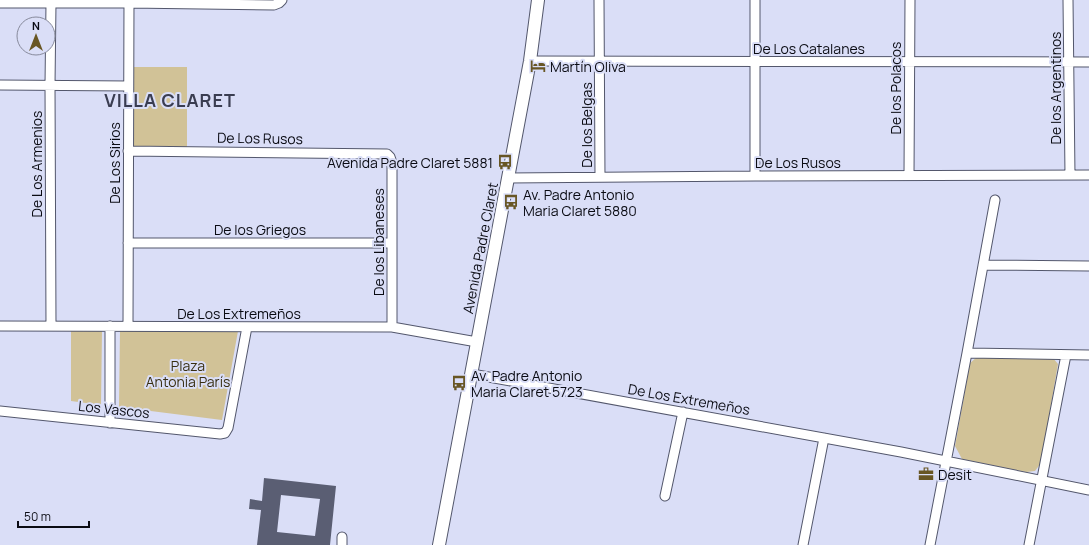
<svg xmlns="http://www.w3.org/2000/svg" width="1089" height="545" font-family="Manrope,sans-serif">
  <rect width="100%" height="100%" fill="#dadef7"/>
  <path fill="#d1c297" d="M 130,67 L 187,67 L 187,150 L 131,149 Z
    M 71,330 L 102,330 L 101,405 L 71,401 Z
    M 120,330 L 238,331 L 222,420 L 119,407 Z
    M 977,357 L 1053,358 L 1058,364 L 1041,463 L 1035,471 L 1026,472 L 962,459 L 955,446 L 970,363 Z"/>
  <path fill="#5a5e73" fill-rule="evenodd" d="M 264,478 L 336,486 L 330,545 L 257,545 L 261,510 L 249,509 L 250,499 L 262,501 ZM 281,495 L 320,499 L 315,536 L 277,532 Z"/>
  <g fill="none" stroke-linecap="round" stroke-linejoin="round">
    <g stroke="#53576c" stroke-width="11">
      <path id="minor" d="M 599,0 L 600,177
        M 755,0 L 755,176
        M 1068,0 L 1070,175
        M 0,3 L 129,3 L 274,5 L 279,3 L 282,0
        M 51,3 L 50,85 L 51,326
        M 530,61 L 1089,62
        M 0,85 L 128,86
        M 128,151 L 387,154 L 390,157 L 392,163 L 392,327
        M 909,175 L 910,0
        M 508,178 L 755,176 L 1089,175
        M 128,243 L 392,243
        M 983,265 L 1089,266
        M 0,326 L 392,327 L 477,342
        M 128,326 L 129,0
        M 967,353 L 1089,355
        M 472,374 L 901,452 L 1089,490
        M 0,411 L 220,434 L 225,433 L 228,428 L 247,327
        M 110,423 L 110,326
        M 665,496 L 683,412
        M 342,545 L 342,537
        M 803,545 L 824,438
        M 930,545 L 967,353 L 995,200
        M 1029,545 L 1066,355"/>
    </g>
    <g stroke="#53576c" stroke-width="14">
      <path id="major" d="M 439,545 L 530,61 L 538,0"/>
    </g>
    <use href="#minor" stroke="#fff" stroke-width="9"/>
    <use href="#major" stroke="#fff" stroke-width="12"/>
  </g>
  <defs>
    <g id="hotel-bare" transform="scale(1.2)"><path d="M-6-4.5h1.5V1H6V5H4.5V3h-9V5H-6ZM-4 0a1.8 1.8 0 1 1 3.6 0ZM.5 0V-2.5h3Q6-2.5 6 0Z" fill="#685624" stroke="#dadef7" stroke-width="2.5" paint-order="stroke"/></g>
    <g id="bus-bare" transform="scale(1.2)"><path d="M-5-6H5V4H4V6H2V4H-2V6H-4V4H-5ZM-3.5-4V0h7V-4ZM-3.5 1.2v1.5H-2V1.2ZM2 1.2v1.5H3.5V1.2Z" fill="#685624" stroke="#dadef7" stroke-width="2.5" paint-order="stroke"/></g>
    <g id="office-bare" transform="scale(1.2)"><path d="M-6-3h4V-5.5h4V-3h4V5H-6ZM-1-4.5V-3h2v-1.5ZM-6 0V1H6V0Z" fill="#685624" stroke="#dadef7" stroke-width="2.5" paint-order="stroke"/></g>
  </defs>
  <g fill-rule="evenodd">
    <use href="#hotel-bare" x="538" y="66"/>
    <use href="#bus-bare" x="505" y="162"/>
    <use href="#bus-bare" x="511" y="202"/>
    <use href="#bus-bare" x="459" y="383"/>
    <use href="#office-bare" x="926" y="474"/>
  </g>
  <g text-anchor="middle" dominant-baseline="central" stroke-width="4" stroke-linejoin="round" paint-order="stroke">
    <g font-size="14" fill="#0a0b13" stroke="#dadef7">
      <text x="809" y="48">De Los Catalanes</text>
      <text transform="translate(895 88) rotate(-90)">De los Polacos</text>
      <text transform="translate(1055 88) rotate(-90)">De los Argentinos</text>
      <text transform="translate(586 125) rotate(-90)">De los Belgas</text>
      <text transform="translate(260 138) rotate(1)">De Los Rusos</text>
      <text x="798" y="162">De Los Rusos</text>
      <text transform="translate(114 163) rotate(-90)">De Los Sirios</text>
      <text transform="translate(36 164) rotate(-90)">De Los Armenios</text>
      <text x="260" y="229">De los Griegos</text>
      <text transform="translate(378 242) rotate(-90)">De los Libaneses</text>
      <text transform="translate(480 248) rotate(-79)">Avenida Padre Claret</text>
      <text x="239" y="313">De Los Extremeños</text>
      <text transform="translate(689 399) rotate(10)">De Los Extremeños</text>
      <text transform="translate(114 409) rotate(6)">Los Vascos</text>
    </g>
    <g font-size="14" fill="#0a0b13" stroke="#dadef7" text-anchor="start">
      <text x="550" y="66">Martín Oliva</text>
      <text x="493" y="162" text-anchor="end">Avenida Padre Claret 5881</text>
      <text x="523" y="194">Av. Padre Antonio<tspan x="523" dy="16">Maria Claret 5880</tspan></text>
      <text x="471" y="375">Av. Padre Antonio<tspan x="471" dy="16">Maria Claret 5723</tspan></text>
      <text x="938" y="474">Desit</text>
    </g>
    <g font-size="14" fill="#392f12" stroke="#dadef7">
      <text x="188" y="365">Plaza<tspan x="188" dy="16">Antonia París</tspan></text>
    </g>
    <g font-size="18" font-weight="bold" letter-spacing="1" fill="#3a3d51" stroke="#dadef7">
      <text x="170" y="100">VILLA CLARET</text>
    </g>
  </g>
  <g transform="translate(36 36)"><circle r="19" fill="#dadef7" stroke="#878a9c"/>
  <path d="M0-3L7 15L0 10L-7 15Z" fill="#685624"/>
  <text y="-6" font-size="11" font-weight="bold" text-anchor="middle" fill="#0a0b13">N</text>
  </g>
  <path d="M18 521v6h71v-6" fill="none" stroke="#0a0b13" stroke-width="2"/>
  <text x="24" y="521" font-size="12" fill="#0a0b13" stroke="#dadef7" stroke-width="3" paint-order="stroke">50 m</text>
</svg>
